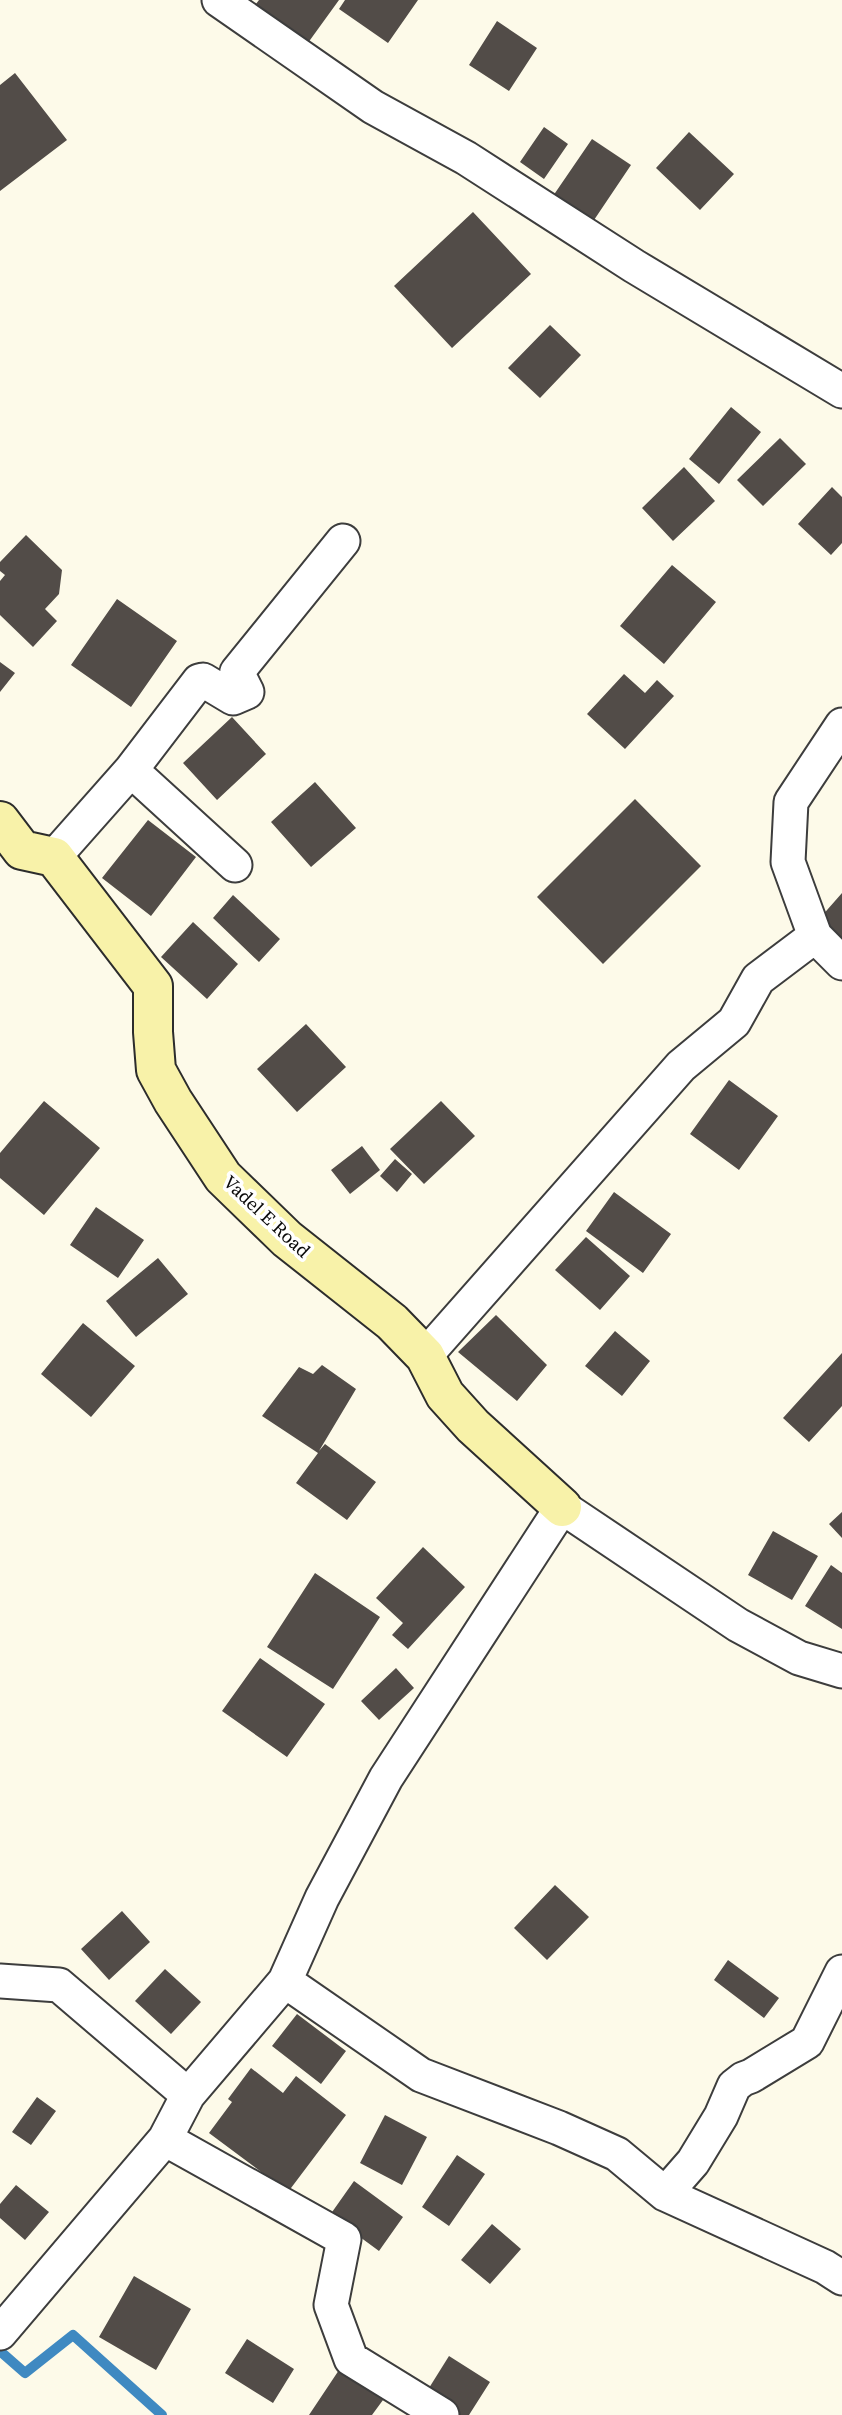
<svg xmlns="http://www.w3.org/2000/svg" width="842" height="2415" font-family="'Source Serif 4',serif">
  <rect width="100%" height="100%" fill="#fdfae9"/>
  <g fill="none" stroke-linecap="round" stroke-linejoin="round">
    <path stroke="#3f89c1" stroke-width="10" d="M 0,2351 L 25,2373 L 73,2335 L 162,2415"/>
  </g>
  <path fill="#524c48" d="M 259,0 L 339,0 L 305,47 L 252,9 Z
    M 345,0 L 418,0 L 388,43 L 339,9 Z
    M 497,21 L 537,48 L 509,91 L 469,65 Z
    M 15,73 L 67,140 L 0,191 L 0,85 Z
    M 544,127 L 568,144 L 544,179 L 520,162 Z
    M 689,132 L 734,174 L 700,210 L 656,168 Z
    M 592,139 L 631,165 L 592,223 L 553,196 Z
    M 473,212 L 531,274 L 452,348 L 394,286 Z
    M 550,325 L 581,355 L 540,398 L 508,368 Z
    M 731,407 L 761,432 L 719,484 L 689,459 Z
    M 780,438 L 806,464 L 763,506 L 737,480 Z
    M 684,467 L 715,501 L 673,541 L 642,508 Z
    M 832,487 L 842,497 L 842,543 L 831,555 L 798,524 Z
    M 26,535 L 62,570 L 59,594 L 45,609 L 57,621 L 33,647 L 0,615 L 0,581 L 5,575 L 0,571 L 0,562 Z
    M 672,565 L 716,602 L 664,664 L 620,626 Z
    M 117,599 L 177,641 L 131,707 L 71,665 Z
    M 0,662 L 15,673 L 0,692 Z
    M 624,674 L 645,693 L 657,680 L 674,696 L 625,749 L 587,714 Z
    M 232,717 L 266,754 L 217,800 L 183,763 Z
    M 315,782 L 356,828 L 311,867 L 271,822 Z
    M 635,799 L 701,866 L 603,964 L 537,897 Z
    M 148,820 L 196,857 L 151,916 L 102,878 Z
    M 842,893 L 842,938 L 820,918 Z
    M 233,895 L 280,939 L 259,962 L 213,918 Z
    M 193,922 L 238,964 L 207,999 L 161,957 Z
    M 306,1024 L 346,1067 L 297,1112 L 257,1069 Z
    M 729,1080 L 778,1116 L 739,1170 L 690,1134 Z
    M 44,1101 L 100,1148 L 44,1215 L 0,1178 L 0,1153 Z
    M 441,1101 L 475,1136 L 424,1184 L 390,1149 Z
    M 362,1146 L 380,1170 L 350,1194 L 331,1170 Z
    M 395,1159 L 412,1174 L 397,1192 L 380,1176 Z
    M 614,1192 L 671,1234 L 643,1273 L 586,1231 Z
    M 96,1207 L 144,1240 L 118,1278 L 70,1245 Z
    M 586,1237 L 630,1276 L 600,1310 L 555,1270 Z
    M 158,1258 L 188,1294 L 136,1337 L 106,1301 Z
    M 496,1315 L 547,1365 L 517,1401 L 458,1352 Z
    M 83,1323 L 135,1366 L 91,1417 L 41,1374 Z
    M 615,1331 L 650,1361 L 622,1396 L 585,1366 Z
    M 842,1353 L 842,1406 L 809,1442 L 783,1418 Z
    M 322,1365 L 356,1389 L 319,1451 L 325,1444 L 376,1482 L 347,1520 L 296,1483 L 318,1453 L 262,1416 L 299,1367 L 313,1374 Z
    M 842,1512 L 842,1538 L 829,1524 Z
    M 773,1531 L 818,1556 L 792,1600 L 748,1575 Z
    M 423,1547 L 465,1587 L 408,1649 L 392,1635 L 403,1623 L 376,1598 Z
    M 831,1565 L 842,1573 L 842,1629 L 805,1606 Z
    M 315,1573 L 380,1617 L 333,1689 L 267,1647 Z
    M 260,1658 L 325,1704 L 287,1757 L 222,1711 Z
    M 396,1668 L 414,1688 L 379,1720 L 361,1701 Z
    M 555,1885 L 589,1917 L 547,1960 L 514,1928 Z
    M 122,1911 L 150,1942 L 109,1980 L 81,1949 Z
    M 728,1960 L 779,1998 L 764,2018 L 714,1980 Z
    M 165,1969 L 201,2002 L 171,2034 L 135,2001 Z
    M 297,2014 L 346,2051 L 321,2084 L 272,2046 Z
    M 251,2068 L 283,2093 L 296,2076 L 346,2115 L 288,2192 L 209,2133 L 232,2102 L 228,2099 Z
    M 37,2097 L 56,2111 L 31,2145 L 12,2132 Z
    M 385,2115 L 427,2137 L 402,2185 L 360,2163 Z
    M 457,2155 L 485,2174 L 449,2226 L 422,2207 Z
    M 354,2181 L 403,2217 L 379,2251 L 330,2215 Z
    M 16,2185 L 49,2212 L 25,2240 L 0,2218 L 0,2204 Z
    M 492,2224 L 521,2249 L 490,2284 L 461,2260 Z
    M 134,2276 L 191,2309 L 156,2370 L 99,2337 Z
    M 247,2339 L 294,2369 L 273,2403 L 225,2373 Z
    M 449,2356 L 490,2382 L 469,2415 L 456,2415 L 424,2396 Z
    M 339,2370 L 383,2400 L 372,2415 L 309,2415 Z"/>
  <g fill="none" stroke-linecap="round" stroke-linejoin="round">
    <g stroke="#3d3d3d" stroke-width="37">
      <path id="street" d="M 219,0 L 373,107 L 466,158 L 634,266 L 842,391
        M 131,770 L 235,865
        M 54,857 L 131,770 L 199,681 L 203,680 L 233,698 L 247,692 L 237,672 L 343,541
        M 815,936 L 842,963
        M 425,1356 L 681,1066 L 734,1022 L 758,979 L 815,936 L 788,862 L 791,802 L 842,725
        M 0,1981 L 59,1985 L 188,2095
        M 285,1981 L 421,2075 L 559,2128 L 617,2154 L 665,2194 L 825,2267 L 842,2278
        M 165,2139 L 344,2239 L 331,2305 L 351,2359 L 442,2415
        M 665,2194 L 693,2162 L 721,2116 L 734,2086 L 743,2079 L 751,2076 L 807,2042 L 842,1972
        M 0,2333 L 165,2139 L 188,2095 L 285,1981 L 322,1898 L 386,1778 L 562,1507 L 738,1625 L 799,1658 L 842,1671"/>
    </g>
    <g stroke="#2c2c2c" stroke-width="42">
      <path id="secondary" d="M 0,821 L 22,850 L 54,857 L 153,986 L 153,1032 L 156,1070 L 173,1101 L 223,1177 L 287,1239 L 392,1322 L 425,1356 L 445,1395 L 473,1426 L 562,1507"/>
    </g>
    <use href="#street" stroke="#fff" stroke-width="33"/>
    <use href="#secondary" stroke="#f8f2a9" stroke-width="38"/>
  </g>
  <g text-anchor="middle" dominant-baseline="central" stroke-width="7" stroke-linejoin="round" paint-order="stroke">
    <g font-size="19" fill="#0a0a0a" stroke="#fff">
      <text transform="translate(267 1216) rotate(43)">Vadel E Road</text>
    </g>
  </g>
</svg>
